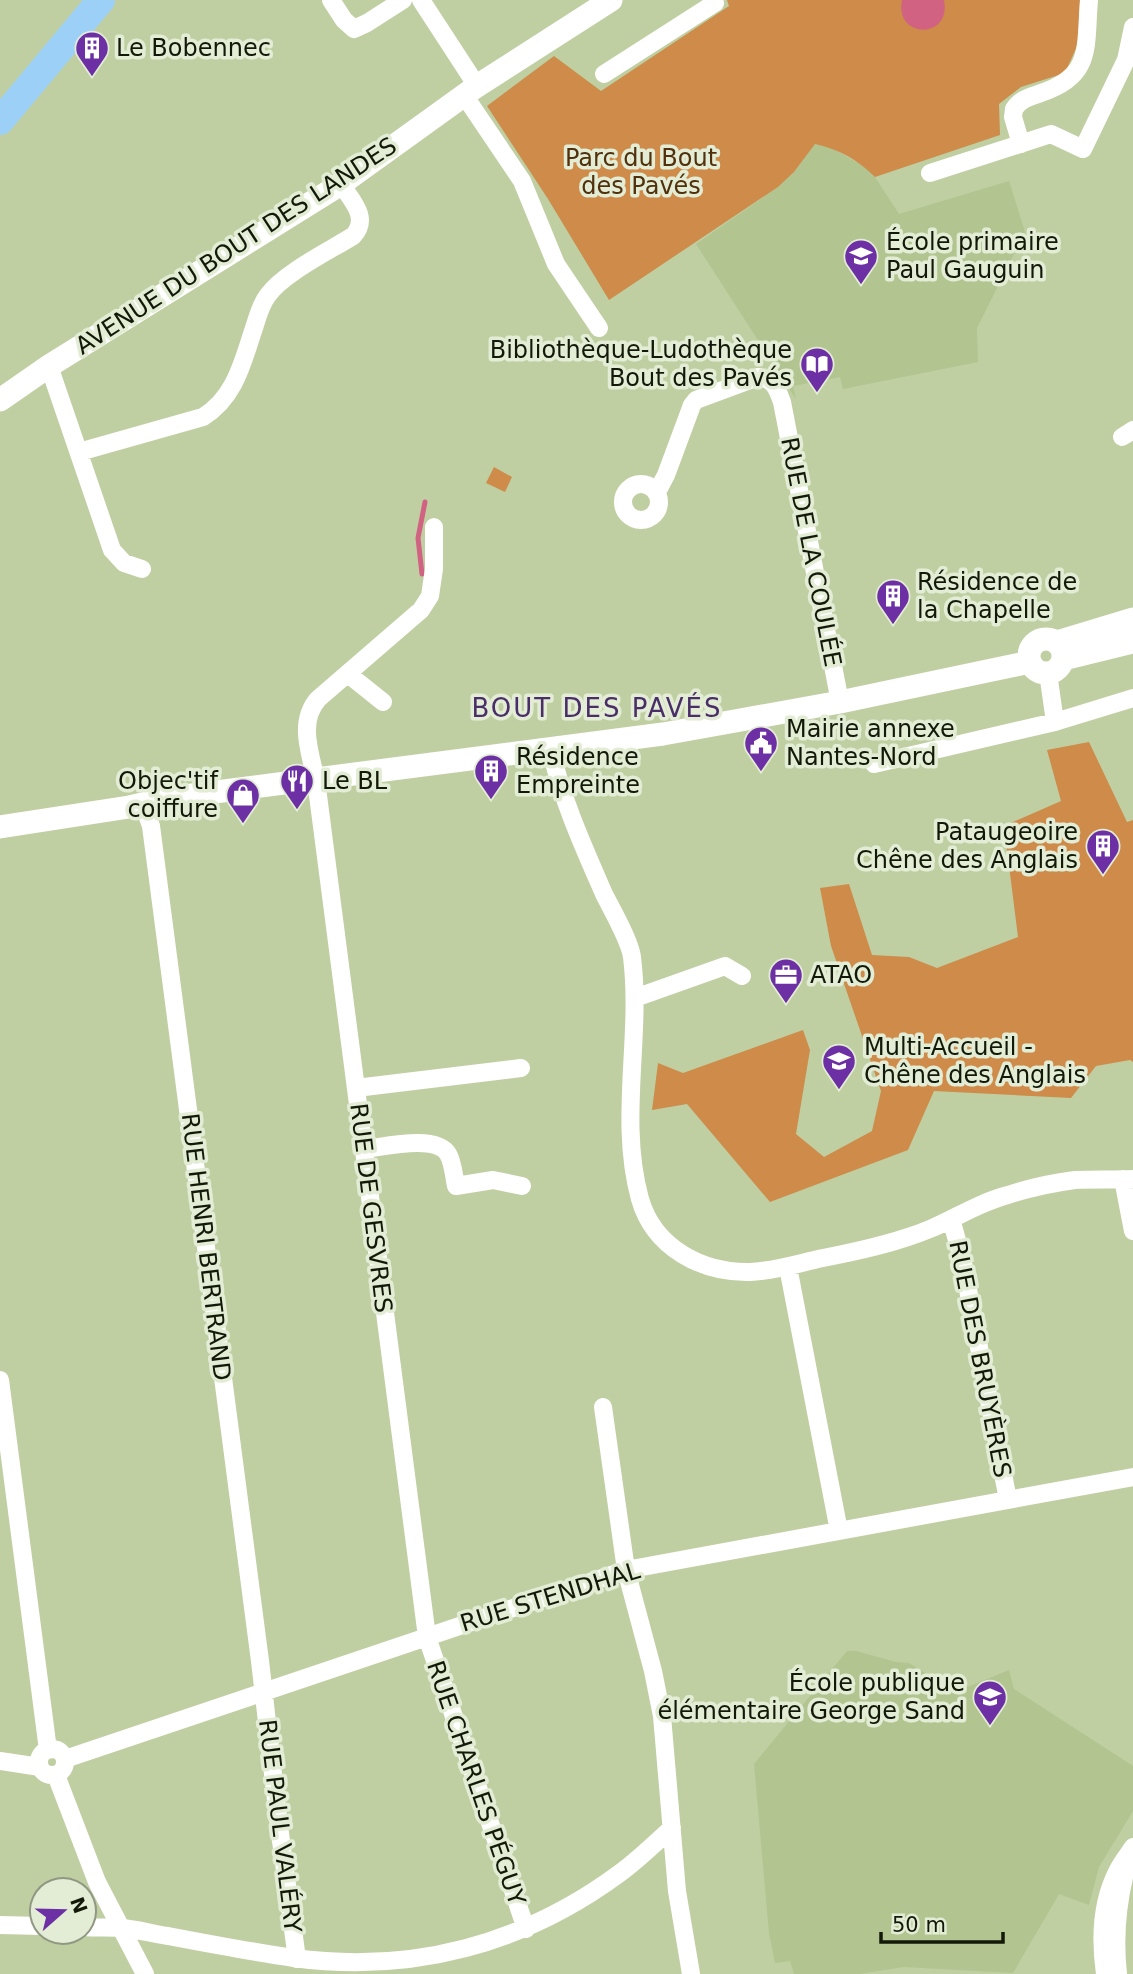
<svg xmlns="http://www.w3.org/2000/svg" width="1133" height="1974" font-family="'DejaVu Sans',sans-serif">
  <rect width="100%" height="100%" fill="#bfcfa2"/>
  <path fill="#b2c490" d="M 815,144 L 832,148 L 863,166 L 875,177 L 899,214 L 1009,181 L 1025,232 L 977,328 L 978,362 L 843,389 L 840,377 L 793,386 L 796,399 L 696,244 L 778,187 L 794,172 Z
    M 847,1651 L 856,1651 L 896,1662 L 909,1663 L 955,1692 L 1009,1670 L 1014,1689 L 1133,1766 L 1133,1811 L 1099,1867 L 1089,1905 L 1059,1894 L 1013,1973 L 904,1967 L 859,1974 L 794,1974 L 790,1961 L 775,1963 L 769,1933 L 754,1764 Z"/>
  <path fill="#ce8b4a" d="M 727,0 L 1080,0 L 1078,44 L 1065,73 L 1021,87 L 999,104 L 1000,135 L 875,177 C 858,160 839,149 815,144 L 794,172 L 778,187 L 609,300 L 548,199 L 487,106 L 554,56 L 601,91 L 729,6 Z
    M 494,467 L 512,477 L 505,492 L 486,483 Z
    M 1089,742 L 1127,822 L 1133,820 L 1133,1062 L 1130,1060 L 1096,1066 L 1071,1098 L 934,1091 L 908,1150 L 770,1202 L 687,1104 L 652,1110 L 658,1063 L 683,1073 L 803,1030 L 810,1050 L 796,1134 L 824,1157 L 872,1131 L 881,1091 L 831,946 L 820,888 L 849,884 L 872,955 L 909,957 L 937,968 L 1018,937 L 1004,826 L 1061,801 L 1047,750 Z"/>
  <path fill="#d16282" d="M 902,0 L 944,0 C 952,40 894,39 902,0 Z"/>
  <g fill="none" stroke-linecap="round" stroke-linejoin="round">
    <path stroke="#d16282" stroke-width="5" d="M 422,574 L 418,538 L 425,502"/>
    <path stroke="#fff" stroke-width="18" d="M 331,0 L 344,20 L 354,29 L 367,23 L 403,0
      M 421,0 L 477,86
      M 604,74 L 715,3 L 714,0
      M 464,95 L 522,181 L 556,264 L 599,328
      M 1021,144 L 1013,117 L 1014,109 C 1020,99 1030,97 1041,93 C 1093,76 1085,47 1089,0
      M 930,173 L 1051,134 L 1083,149 L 1126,60 L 1133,27
      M 49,366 L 112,550 L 124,563 L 142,569
      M 1122,437 L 1133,430
      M 79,452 L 203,417 C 236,397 243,360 255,325 C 258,315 261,304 268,295 C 284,273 329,251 353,236 C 370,218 352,201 341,184
      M623 502a18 18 0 1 1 36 0a18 18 0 1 1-36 0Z
      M 657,492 L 666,475 L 692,405 L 696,400 L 758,377 C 774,379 777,388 782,402 L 840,702
      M 434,527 L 434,569 L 430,596 L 421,610 L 318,699 C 298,722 310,752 316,780 L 427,1637 L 526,1929
      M 1048,673 L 1055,722
      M 348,674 L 383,702
      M 551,750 C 562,800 584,848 604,894 C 612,910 630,941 632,957 C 642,1037 618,1120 640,1199 C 654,1248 702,1273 750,1272 C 775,1271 799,1263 823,1258 C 859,1251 896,1243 930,1229 C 956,1218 980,1202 1008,1195 C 1029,1188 1052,1183 1075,1180 C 1094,1179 1114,1180 1133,1179
      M 874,764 L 1055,722 L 1133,698
      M 143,804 L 151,826 L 260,1661 L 279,1826 L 297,1959
      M 635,998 L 725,966 L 742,976
      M 356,1088 L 521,1068
      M 364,1149 C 384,1147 436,1134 448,1154 C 453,1162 454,1177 456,1186 L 493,1180 L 522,1186
      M 1123,1179 L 1133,1231
      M 951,1219 L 962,1258 L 1008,1500
      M 788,1267 L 839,1531
      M 0,1380 L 48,1750
      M 603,1407 L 626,1570 L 653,1671 L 662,1716 L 677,1891 L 691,1974
      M39 1762a13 13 0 1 1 26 0a13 13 0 1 1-26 0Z
      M 65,1759 L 626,1570 L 1133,1477
      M 0,1761 L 40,1767
      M 56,1775 L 97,1882 L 145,1974
      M 0,1925 L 42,1926
      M 84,1927 C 96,1928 109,1927 121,1928 C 137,1929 153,1934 168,1936 C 210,1944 252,1952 294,1958 C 413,1974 524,1944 620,1873 C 638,1860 655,1843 672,1828
      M 1105,1974 C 1100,1939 1101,1902 1118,1870 C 1122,1862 1128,1855 1133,1847
      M 1118,1974 C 1114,1938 1117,1904 1126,1869"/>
    <path stroke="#fff" stroke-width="23" d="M 0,400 L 49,366 L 341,184 L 477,86 L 611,0
      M1029 656a17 17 0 1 1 34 0a17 17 0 1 1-34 0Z
      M 1057,642 L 1133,619
      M 1063,659 L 1133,642
      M 0,827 L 129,807 L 169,798 L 663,734 L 840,702 L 1030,662"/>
    <path stroke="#9dd0f7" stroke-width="28" d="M 0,121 L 101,0"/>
  </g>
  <defs>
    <g id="building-pin" transform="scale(1.75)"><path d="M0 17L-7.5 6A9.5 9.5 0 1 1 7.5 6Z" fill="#6c2fa4" stroke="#e3ecd5"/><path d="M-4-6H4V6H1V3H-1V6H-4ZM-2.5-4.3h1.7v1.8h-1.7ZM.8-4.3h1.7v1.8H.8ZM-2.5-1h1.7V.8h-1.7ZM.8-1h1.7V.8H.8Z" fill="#fff"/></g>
    <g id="school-pin" transform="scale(1.75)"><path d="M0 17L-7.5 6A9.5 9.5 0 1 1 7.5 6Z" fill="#6c2fa4" stroke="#e3ecd5"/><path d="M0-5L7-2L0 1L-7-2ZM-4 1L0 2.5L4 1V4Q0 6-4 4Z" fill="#fff"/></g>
    <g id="library-pin" transform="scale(1.75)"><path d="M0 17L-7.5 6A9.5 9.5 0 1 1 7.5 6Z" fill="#6c2fa4" stroke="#e3ecd5"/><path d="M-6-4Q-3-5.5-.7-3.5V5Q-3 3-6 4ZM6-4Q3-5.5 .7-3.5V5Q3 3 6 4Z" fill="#fff"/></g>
    <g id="civic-pin" transform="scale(1.75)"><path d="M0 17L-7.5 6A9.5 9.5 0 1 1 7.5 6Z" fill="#6c2fa4" stroke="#e3ecd5"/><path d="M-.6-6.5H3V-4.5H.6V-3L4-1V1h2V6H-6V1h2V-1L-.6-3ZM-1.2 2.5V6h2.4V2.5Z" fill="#fff"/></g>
    <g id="restaurant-pin" transform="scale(1.75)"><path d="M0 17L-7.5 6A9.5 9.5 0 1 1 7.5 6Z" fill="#6c2fa4" stroke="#e3ecd5"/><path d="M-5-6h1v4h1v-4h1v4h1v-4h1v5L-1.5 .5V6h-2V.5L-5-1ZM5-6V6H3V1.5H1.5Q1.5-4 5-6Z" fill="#fff"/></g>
    <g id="shop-pin" transform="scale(1.75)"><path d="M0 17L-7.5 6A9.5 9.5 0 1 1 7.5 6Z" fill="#6c2fa4" stroke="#e3ecd5"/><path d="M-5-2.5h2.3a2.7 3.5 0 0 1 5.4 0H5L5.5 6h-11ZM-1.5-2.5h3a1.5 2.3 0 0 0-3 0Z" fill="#fff"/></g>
    <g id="office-pin" transform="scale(1.75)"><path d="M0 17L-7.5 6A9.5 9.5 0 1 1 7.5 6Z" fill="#6c2fa4" stroke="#e3ecd5"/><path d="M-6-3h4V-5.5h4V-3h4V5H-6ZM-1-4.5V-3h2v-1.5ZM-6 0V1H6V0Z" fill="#fff"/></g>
  </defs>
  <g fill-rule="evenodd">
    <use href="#building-pin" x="92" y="48"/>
    <use href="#school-pin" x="861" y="256"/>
    <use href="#library-pin" x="817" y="364"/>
    <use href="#building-pin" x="893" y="596"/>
    <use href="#civic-pin" x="761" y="743"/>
    <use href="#building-pin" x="491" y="771"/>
    <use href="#restaurant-pin" x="297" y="781"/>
    <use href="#shop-pin" x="243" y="795"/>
    <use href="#building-pin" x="1103" y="846"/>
    <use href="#office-pin" x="786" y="975"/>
    <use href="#school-pin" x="839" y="1061"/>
    <use href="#school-pin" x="990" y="1697"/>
  </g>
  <g text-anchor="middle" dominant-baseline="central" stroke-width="7" stroke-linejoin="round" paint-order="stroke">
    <g font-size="24" fill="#131908" stroke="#e3ecd5" text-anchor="start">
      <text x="116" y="48">Le Bobennec</text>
      <text x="886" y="242">École primaire<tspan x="886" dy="28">Paul Gauguin</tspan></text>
      <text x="792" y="350" text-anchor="end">Bibliothèque-Ludothèque<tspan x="792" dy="28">Bout des Pavés</tspan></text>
      <text x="917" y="582">Résidence de<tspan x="917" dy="28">la Chapelle</tspan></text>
      <text x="786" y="729">Mairie annexe<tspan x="786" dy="28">Nantes-Nord</tspan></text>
      <text x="516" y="757">Résidence<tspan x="516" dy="28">Empreinte</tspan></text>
      <text x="218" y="781" text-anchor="end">Objec'tif<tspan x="218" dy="28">coiffure</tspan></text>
      <text x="322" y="781">Le BL</text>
      <text x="1078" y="832" text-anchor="end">Pataugeoire<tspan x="1078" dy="28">Chêne des Anglais</tspan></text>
      <text x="810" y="975">ATAO</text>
      <text x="864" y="1047">Multi-Accueil -<tspan x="864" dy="28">Chêne des Anglais</tspan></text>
      <text x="965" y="1683" text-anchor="end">École publique<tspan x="965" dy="28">élémentaire George Sand</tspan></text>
    </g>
    <g font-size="24" fill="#52300b" stroke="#e3ecd5">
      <text x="641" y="158">Parc du Bout<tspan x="641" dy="28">des Pavés</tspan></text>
    </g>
    <g font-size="24" fill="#131908" stroke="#e3ecd5">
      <text transform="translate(236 246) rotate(-33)">AVENUE DU BOUT DES LANDES</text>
      <text transform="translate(811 552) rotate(79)">RUE DE LA COULÉE</text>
      <text transform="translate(371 1208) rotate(83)">RUE DE GESVRES</text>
      <text transform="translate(206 1247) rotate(83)">RUE HENRI BERTRAND</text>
      <text transform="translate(980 1359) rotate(79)">RUE DES BRUYÈRES</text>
      <text transform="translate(550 1597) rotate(-17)">RUE STENDHAL</text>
      <text transform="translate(476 1783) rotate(71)">RUE CHARLES PÉGUY</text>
      <text transform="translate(280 1826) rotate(83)">RUE PAUL VALÉRY</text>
    </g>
    <g font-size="26" letter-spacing="2" fill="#492e68" stroke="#e3ecd5">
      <text x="597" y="708">BOUT DES PAVÉS</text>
    </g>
  </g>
  <g transform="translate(63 1911) rotate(70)"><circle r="33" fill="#e3ecd5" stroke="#909883" stroke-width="2"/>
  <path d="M0-5L12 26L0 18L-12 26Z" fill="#6c2fa4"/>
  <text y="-10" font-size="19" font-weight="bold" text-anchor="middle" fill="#131908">N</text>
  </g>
  <path d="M881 1932v10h122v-10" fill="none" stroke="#131908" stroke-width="3.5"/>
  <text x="892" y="1932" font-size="21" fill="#131908" stroke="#e3ecd5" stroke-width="5" paint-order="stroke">50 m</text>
</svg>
